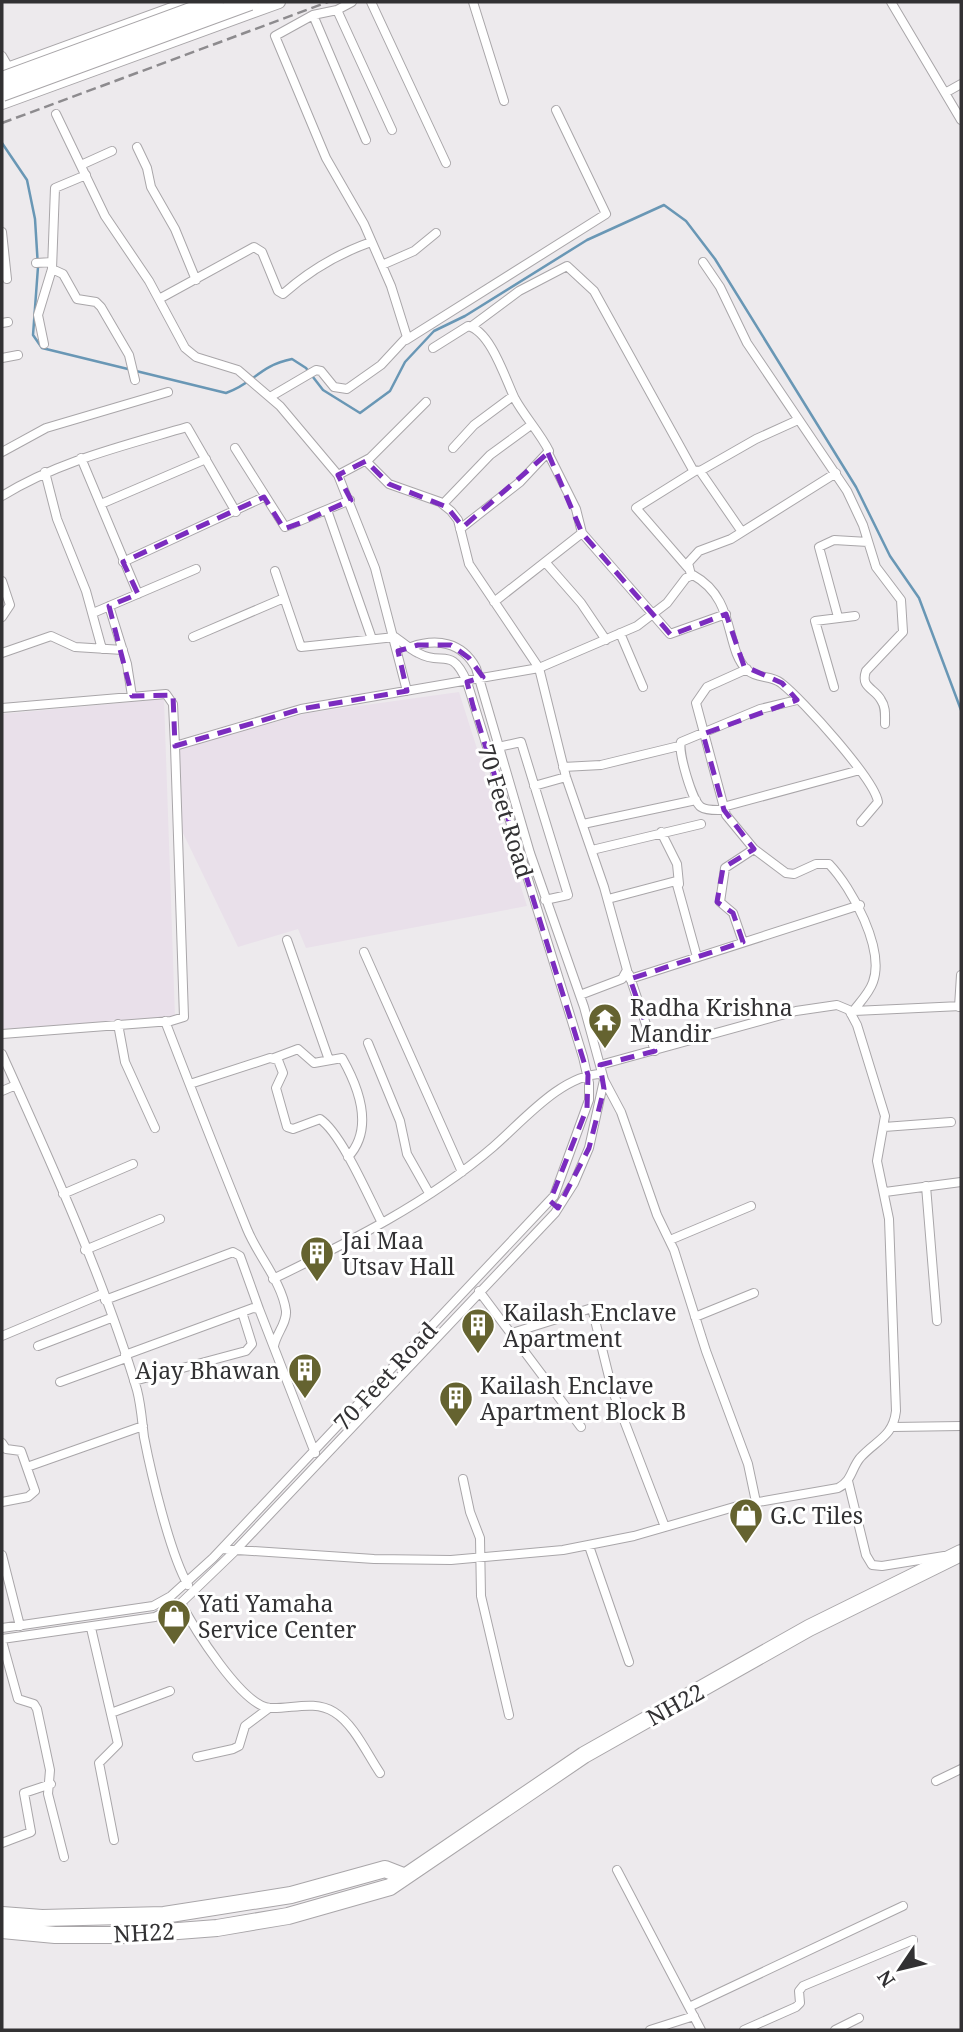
<svg xmlns="http://www.w3.org/2000/svg" width="963" height="2032" font-family="'Noto Serif',serif">
  <rect width="100%" height="100%" fill="#edeaed"/>
  <path fill="#e9e0ea" d="M 459,692 L 527,906 L 306,948 L 298,929 L 238,947 L 181,829 L 177,749 L 308,713 Z
    M 164,699 L 175,1017 L 2,1029 L 2,714 Z"/>
  <g fill="none" stroke-linecap="round" stroke-linejoin="round">
    <path stroke="#6997b5" stroke-width="2.5" d="M 2,143 L 27,180 L 35,219 L 38,267 L 33,335 L 42,348 L 226,393 C 255,383 258,366 292,359 L 306,368 L 323,390 L 360,413 L 390,391 L 405,362 L 434,331 L 465,316 L 587,240 L 664,205 L 686,221 L 715,259 L 856,487 L 890,556 L 919,598 L 961,710"/>
    <g stroke="#a9a6a9" stroke-width="10">
      <path id="street" d="M 371,2 L 446,163
        M 473,2 L 504,101
        M 891,2 L 961,120
        M 337,10 L 352,2
        M 313,15 L 366,140
        M 2,56 L 9,68
        M 945,93 L 961,84
        M 56,114 L 105,216 L 149,281 L 185,348 L 196,357 L 238,370 L 280,406 L 338,475 L 375,568 L 407,691
        M 137,147 L 147,168 L 151,187 L 175,229 L 196,280
        M 81,165 L 112,151
        M 2,232 L 7,279
        M 703,262 L 720,287 L 747,343 L 847,491 L 863,525 L 876,567 L 901,600 L 903,632 L 866,671 C 860,688 875,688 881,700 C 886,707 885,715 885,724
        M 36,263 L 52,262
        M 382,265 L 414,251 L 436,233
        M 52,269 L 63,274 L 77,299 L 96,302 L 101,307 L 129,355 L 135,380
        M 159,299 L 254,247 L 262,252 L 278,291 L 283,294 C 310,270 337,254 371,242
        M 2,323 L 8,322
        M 472,326 L 519,291 L 567,266 L 594,291 L 693,470 L 700,471 L 756,439 L 798,420
        M 406,340 L 606,214 L 556,110
        M 44,344 L 38,315 L 52,269 L 55,188 L 86,175
        M 433,348 L 468,326 C 491,331 506,381 515,399 C 525,417 540,433 549,451 L 520,482 L 460,529
        M 2,358 L 18,355
        M 270,397 L 316,370 L 321,371 L 334,387 L 347,389 L 381,365 L 407,337 L 391,286 L 364,224 L 326,158 L 275,36 L 313,15 L 337,10 L 392,130
        M 235,448 L 285,527 L 350,500
        M 453,448 L 474,425 L 513,396
        M 2,452 L 46,428 L 168,392
        M 81,458 L 138,594
        M 366,461 L 389,484 L 440,502 L 451,511 L 458,520 L 469,564 L 539,668 L 566,777 L 604,887 L 627,970 L 622,979 L 580,995
        M 700,471 L 742,532
        M 45,472 L 57,519 L 86,591 L 102,649
        M 338,475 L 370,458 L 426,402
        M 2,496 C 59,461 123,446 187,427 L 236,512
        M 101,504 L 206,459
        M 443,504 L 490,455 L 531,425
        M 327,510 L 372,639
        M 582,533 L 670,634 L 726,614
        M 123,562 L 264,497
        M 546,563 L 581,603 L 606,640
        M 688,568 L 636,508 L 695,471
        M 691,575 L 688,563 L 699,551 L 731,539 L 836,473
        M 2,581 L 10,605 L 2,617
        M 494,602 L 582,533 L 576,509 L 548,453
        M 109,606 L 127,664 L 132,696
        M 93,613 L 196,569
        M 838,617 L 819,547 L 834,540 L 868,542
        M 620,633 L 643,687
        M 193,637 L 284,598
        M 2,653 L 51,636 L 75,647 L 123,650
        M 747,669 L 707,687 L 696,703 L 726,815 L 754,849 L 786,873 L 794,874 L 816,864 L 829,864 C 852,888 885,949 873,982 C 869,994 858,1004 851,1014
        M 834,687 L 815,621 L 855,616
        M 2,708 L 166,694 L 173,704 L 175,746 L 301,709 L 539,668 L 637,626 L 667,603 L 686,578 L 693,575 C 737,599 724,648 747,670 C 757,679 771,675 781,683 C 802,699 875,780 878,802 L 861,822
        M 498,747 L 521,742 L 568,895 L 545,900
        M 563,767 L 601,765 L 679,746
        M 534,786 L 566,777
        M 723,807 L 860,770
        M 724,810 C 717,810 707,811 701,807 C 692,801 678,752 681,742 L 760,709 L 797,700
        M 583,824 L 696,800
        M 661,832 L 677,864 L 679,884
        M 592,850 L 701,824
        M 608,899 L 676,881 L 697,957
        M 287,940 L 329,1060
        M 743,942 L 733,913 L 720,902 L 725,868 L 754,849
        M 364,952 L 462,1172
        M 629,974 L 655,1051
        M 630,979 L 860,905
        M 959,1007 L 961,975
        M 854,1011 L 961,1006
        M 165,1021 C 192,1091 219,1160 247,1229 C 258,1256 282,1282 286,1311 C 287,1323 276,1334 274,1346
        M 118,1024 L 125,1062 L 155,1128
        M 2,1034 L 171,1021 L 184,1017 L 175,746
        M 368,1043 L 400,1121 L 407,1154 L 429,1193
        M 2,1054 C 50,1160 104,1279 137,1390 C 141,1405 142,1421 144,1437 C 151,1473 170,1554 188,1585
        M 274,1058 L 298,1049 L 314,1063 L 342,1058 C 359,1088 374,1129 348,1157
        M 604,1080 L 621,1112 L 657,1215 L 674,1250 L 706,1351 L 748,1464 L 756,1502
        M 190,1084 L 270,1058 L 278,1060 L 283,1073 L 276,1088 L 287,1127 L 293,1129 L 320,1119 C 342,1134 369,1198 382,1223
        M 2,1091 L 16,1085
        M 884,1127 L 951,1122
        M 926,1186 L 937,1321
        M 885,1192 L 961,1182
        M 63,1194 L 133,1164
        M 670,1240 L 751,1206
        M 85,1250 L 160,1219
        M 273,1279 C 349,1242 428,1203 493,1147 C 522,1122 562,1074 602,1074
        M 479,1291 L 581,1427
        M 105,1300 L 233,1252 L 240,1256 L 259,1309
        M 695,1317 L 754,1293
        M 512,1333 L 592,1308 L 612,1389 L 665,1527
        M 2,1336 L 102,1294
        M 38,1346 L 111,1318
        M 125,1355 L 253,1308 L 259,1309 L 315,1453
        M 134,1381 L 246,1351 L 252,1344 L 242,1312
        M 60,1382 L 126,1358
        M 893,1427 L 961,1426
        M 2,1443 L 6,1449 L 21,1451 L 35,1491 L 28,1497 L 2,1502
        M 27,1467 L 143,1426
        M 463,1479 L 470,1512 L 480,1538 L 481,1596 L 509,1715
        M 848,1481 L 866,1555 L 872,1565 L 882,1566 L 944,1556
        M 589,1546 L 629,1662
        M 222,1549 L 374,1559 L 451,1560 L 563,1550 L 634,1536 L 741,1505 L 838,1488 C 852,1481 851,1469 860,1458 C 876,1440 893,1437 896,1411 L 889,1219 L 877,1161 L 885,1116 L 857,1025 L 849,1010 L 837,1005 L 796,1011 L 600,1065
        M 2,1555 L 20,1626
        M 181,1603 C 193,1627 242,1706 270,1708 C 292,1709 314,1700 334,1712 C 354,1724 367,1754 380,1773
        M 2,1628 L 153,1606 L 171,1596 L 213,1558 L 554,1196 L 589,1100 L 589,1083 L 583,1057 L 467,682 C 451,645 443,667 418,653 C 410,649 402,642 395,637 L 301,647 L 275,571
        M 91,1628 L 118,1744 L 99,1763 L 114,1840
        M 2,1639 L 155,1617 L 181,1603 L 234,1552 L 555,1213 L 574,1183 L 589,1148 L 604,1080 L 584,1007 L 530,853 L 476,668 C 462,642 437,638 411,647
        M 2,1641 L 18,1699 L 34,1704 L 37,1709 L 50,1770 L 48,1794 L 64,1857
        M 111,1713 L 170,1691
        M 197,1757 L 233,1749 L 239,1746 L 245,1726 L 269,1708
        M 936,1781 L 961,1769
        M 2,1843 L 31,1832 L 24,1793 L 51,1784
        M 617,1870 L 701,2030
        M 689,2007 L 903,1906
        M 650,2030 L 694,2016
        M 744,2030 L 796,2007 L 800,2003 L 799,1991 L 803,1986 L 913,1940
        M 835,2030 L 859,2018"/>
    </g>
    <g stroke="#a9a6a9" stroke-width="14">
      <path id="secondary" d="M 2,71 L 191,2
        M 2,103 L 279,2"/>
    </g>
    <g stroke="#a9a6a9" stroke-width="18">
      <path id="highway" d="M 2,1915 L 42,1918 L 164,1915 L 291,1895 L 385,1869 L 403,1876
        M 2,1930 L 55,1935 L 126,1935 L 217,1928 L 288,1916 L 390,1887 L 584,1755 L 809,1628 L 961,1553"/>
    </g>
    <use href="#street" stroke="#fff" stroke-width="8"/>
    <use href="#secondary" stroke="#fff" stroke-width="12"/>
    <use href="#highway" stroke="#fff" stroke-width="16"/>
    <path stroke="#8d8b8e" stroke-width="2.5" stroke-dasharray="10 5" stroke-linecap="butt" d="M 2,123 L 328,2"/>
    <g stroke="#a9a6a9" stroke-width="18" stroke-linecap="butt">
      <path id="highway-bridge" d="M 2,80 L 215,2
        M 2,93 L 250,2"/>
    </g>
    <use href="#highway-bridge" stroke="#fff" stroke-width="16"/>
  </g>
  <path fill="none" stroke="#7b2cbf" stroke-width="5" stroke-dasharray="14 9" stroke-linejoin="round" d="M 548,453 L 582,533 L 671,635 L 726,614 L 744,666 L 782,683 L 797,700 L 703,734 L 724,810 L 754,849 L 723,868 L 717,902 L 733,913 L 743,942 L 630,979 L 655,1051 L 600,1065 L 604,1089 L 589,1148 L 558,1208 L 550,1201 L 587,1108 L 588,1075 L 473,706 L 467,682 L 483,677 L 469,658 L 451,645 L 418,645 L 398,651 L 407,691 L 301,709 L 175,746 L 173,695 L 132,696 L 109,606 L 138,594 L 123,562 L 264,497 L 284,529 L 300,523 L 351,500 L 338,475 L 366,461 L 389,484 L 447,507 L 463,527 Z"/>
  <defs>
    <g id="temple-pin" transform="scale(1.75)"><path d="M0 17L-7.5 6A9.5 9.5 0 1 1 7.5 6Z" fill="#656330" stroke="#fff"/><path d="M0-6L5-2H3V0L6.5 2.5H4V6H1.5V3h-3V6H-4V2.5H-6.5L-3 0V-2H-5Z" fill="#fff"/></g>
    <g id="building-pin" transform="scale(1.75)"><path d="M0 17L-7.5 6A9.5 9.5 0 1 1 7.5 6Z" fill="#656330" stroke="#fff"/><path d="M-4-6H4V6H1V3H-1V6H-4ZM-2.5-4.3h1.7v1.8h-1.7ZM.8-4.3h1.7v1.8H.8ZM-2.5-1h1.7V.8h-1.7ZM.8-1h1.7V.8H.8Z" fill="#fff"/></g>
    <g id="shop-pin" transform="scale(1.75)"><path d="M0 17L-7.5 6A9.5 9.5 0 1 1 7.5 6Z" fill="#656330" stroke="#fff"/><path d="M-5-2.5h2.3a2.7 3.5 0 0 1 5.4 0H5L5.5 6h-11ZM-1.5-2.5h3a1.5 2.3 0 0 0-3 0Z" fill="#fff"/></g>
  </defs>
  <g fill-rule="evenodd">
    <use href="#temple-pin" x="605" y="1020"/>
    <use href="#building-pin" x="317" y="1253"/>
    <use href="#building-pin" x="478" y="1325"/>
    <use href="#building-pin" x="305" y="1370"/>
    <use href="#building-pin" x="456" y="1398"/>
    <use href="#shop-pin" x="746" y="1515"/>
    <use href="#shop-pin" x="174" y="1616"/>
  </g>
  <g text-anchor="middle" dominant-baseline="central" stroke-width="6" stroke-linejoin="round" paint-order="stroke">
    <g font-size="23" fill="#323133" stroke="#fff">
      <text transform="translate(506 811) rotate(73)">70 Feet Road</text>
      <text transform="translate(385 1376) rotate(-47)">70 Feet Road</text>
      <text transform="translate(675 1704) rotate(-29)">NH22</text>
      <text transform="translate(144 1932) rotate(-3)">NH22</text>
    </g>
    <g font-size="23" fill="#323133" stroke="#fff" text-anchor="start">
      <text x="630" y="1007">Radha Krishna<tspan x="630" dy="26">Mandir</tspan></text>
      <text x="342" y="1240">Jai Maa<tspan x="342" dy="26">Utsav Hall</tspan></text>
      <text x="503" y="1312">Kailash Enclave<tspan x="503" dy="26">Apartment</tspan></text>
      <text x="280" y="1370" text-anchor="end">Ajay Bhawan</text>
      <text x="480" y="1385">Kailash Enclave<tspan x="480" dy="26">Apartment Block B</tspan></text>
      <text x="770" y="1515">G.C Tiles</text>
      <text x="198" y="1603">Yati Yamaha<tspan x="198" dy="26">Service Center</tspan></text>
    </g>
  </g>
  <rect width="963" height="2032" fill="none" stroke="#323133" stroke-width="7"/>
  <g transform="translate(900 1969) rotate(235)" stroke="#ffffff" stroke-width="5" paint-order="stroke">
  <path d="M0-5L12 26L0 18L-12 26Z" fill="#323133"/>
  <text y="-10" font-size="19" font-weight="bold" text-anchor="middle" fill="#323133">N</text>
  </g>
</svg>
